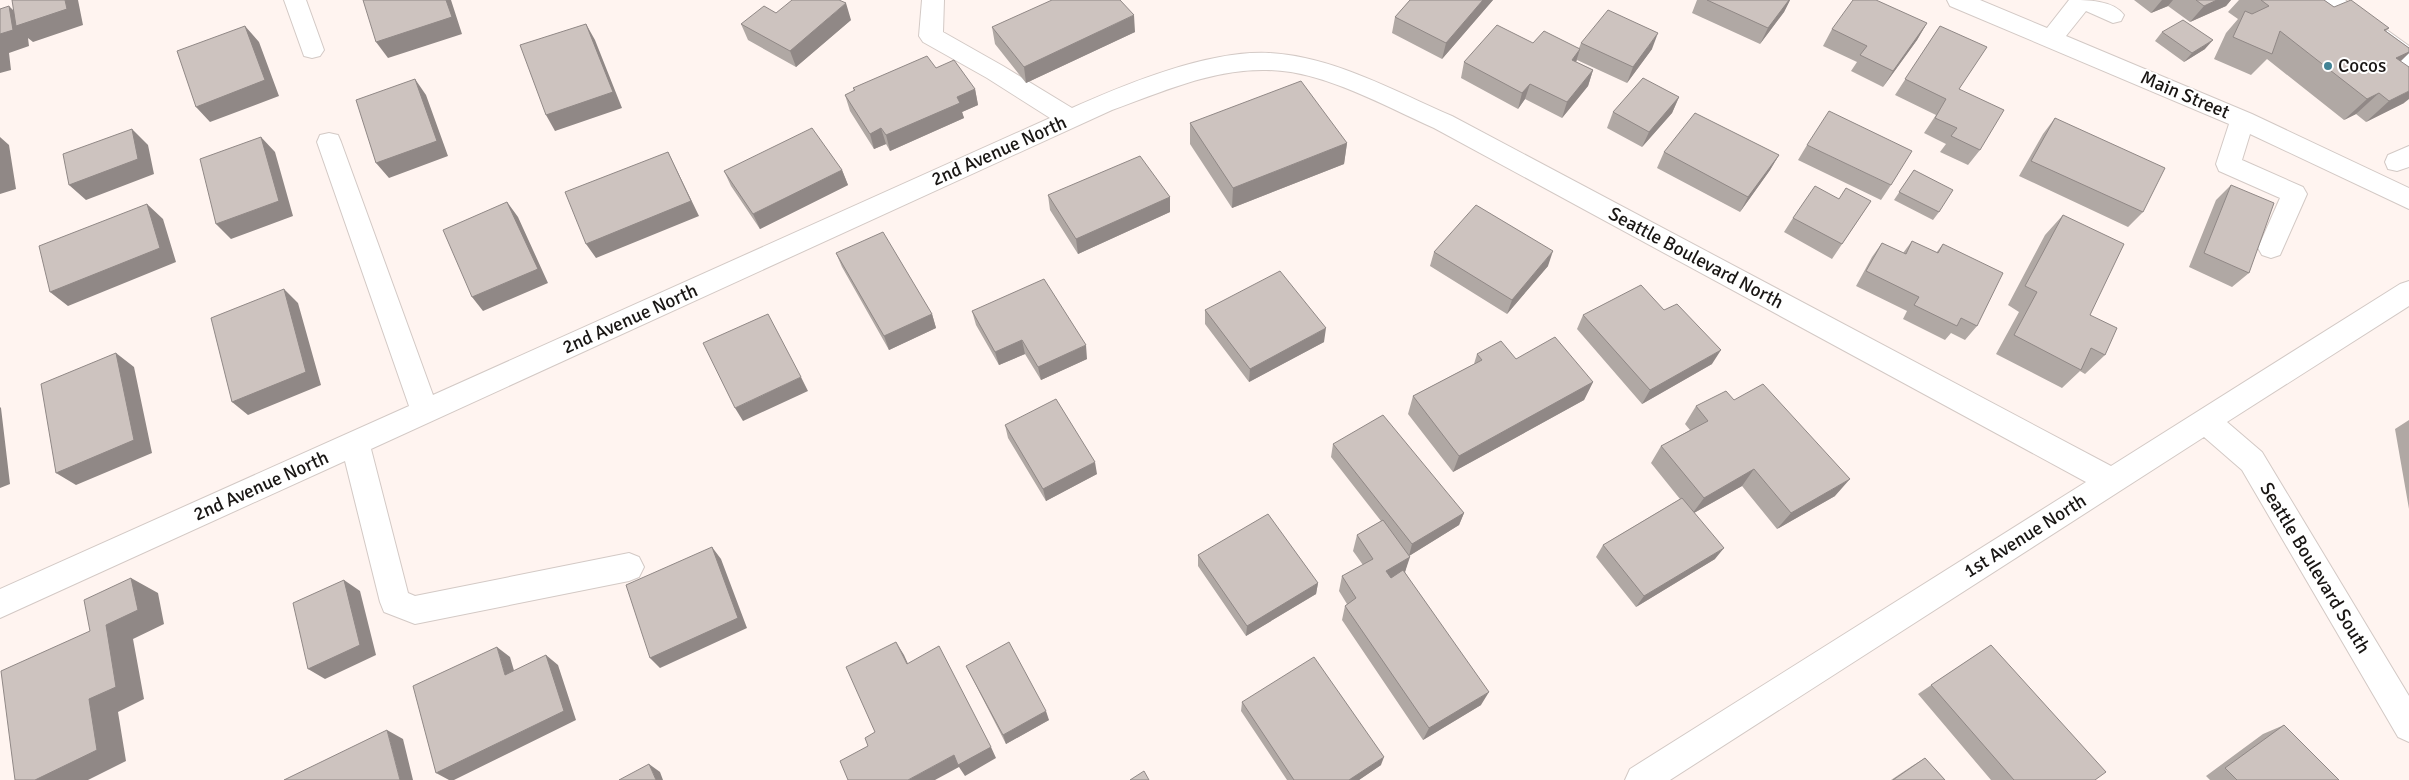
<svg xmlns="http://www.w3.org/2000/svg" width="2409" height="780" font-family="Signika,sans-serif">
  <rect width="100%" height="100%" fill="#fff4f0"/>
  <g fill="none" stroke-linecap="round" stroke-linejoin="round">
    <g stroke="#d3c9c5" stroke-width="2">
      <path id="minor" d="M 284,0 L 306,0 L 324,50 L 320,56 L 312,58 L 304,56 Z
        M 922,0 L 944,0 L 943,32 L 1003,66 L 1072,108 C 1126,84 1208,50 1269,53 C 1332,56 1394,91 1452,116 L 2111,466 L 2400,284 L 2409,281 L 2409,306 L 2227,422 L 2262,452 L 2409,696 L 2409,742 L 2398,737 L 2242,470 L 2204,437 L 1670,780 L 1625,780 L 1630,769 L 2086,482 L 1434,128 C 1384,106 1322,70 1266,70 C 1212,69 1162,92 1112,110 L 371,449 L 408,593 L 415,596 L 629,553 L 639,557 L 644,567 L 639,577 L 629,581 L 415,624 L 384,612 L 380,602 L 345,461 L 0,618 L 0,589 L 409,406 L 317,142 L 320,135 L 329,133 L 338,135 L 341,142 L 433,395 L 1050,118 L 987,78 L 923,42 L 919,36 Z
        M 1947,0 L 1980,0 L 2047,28 L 2069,0 C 2088,0 2113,0 2124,15 L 2121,21 L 2113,23 L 2086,11 L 2066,36 L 2252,114 L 2409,188 L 2409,209 L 2250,134 L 2242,160 L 2303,187 L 2307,194 L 2280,255 L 2271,258 L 2262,255 L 2258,248 L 2280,198 L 2219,171 L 2216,164 L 2229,124 L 1950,6 Z
        M 2321,0 L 2345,0 L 2409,46 L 2409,67 L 2401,64 L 2332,15 Z
        M 2409,146 L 2409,167 L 2397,171 L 2388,169 L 2385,162 L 2388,155 Z"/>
    </g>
    <use href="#minor" fill="#fff" fill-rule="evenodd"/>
  </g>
  <path fill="#b0a8a4" d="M 1410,0 L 1493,0 L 1442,59 L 1392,33 L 1395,17 Z
    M 1697,0 L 1790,0 L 1784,12 L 1760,44 L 1692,13 Z
    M 2134,0 L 2231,0 L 2226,6 L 2190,22 L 2168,6 L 2151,13 Z
    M 2239,0 L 2324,0 L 2334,7 L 2389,28 L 2386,31 L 2409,48 L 2409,53 L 2401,61 L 2404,103 L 2366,122 L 2356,114 L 2344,120 L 2267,59 L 2251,75 L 2214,59 L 2226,33 L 2238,19 L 2228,12 Z
    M 776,13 L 851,20 L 796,67 L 748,40 L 741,24 Z
    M 1927,23 L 1917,40 L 1883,87 L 1851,71 L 1857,62 L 1823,46 L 1832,29 Z
    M 1940,26 L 1959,89 L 1980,150 L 1968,165 L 1940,152 L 1946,144 L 1924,133 L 1936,115 L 1895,95 Z
    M 992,27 L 1135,32 L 1026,83 L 995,44 Z
    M 2162,32 L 2205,49 L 2184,62 L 2155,41 Z
    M 1533,43 L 1579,48 L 1581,43 L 1652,49 L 1627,83 L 1577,60 L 1576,62 L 1593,70 L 1588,86 L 1562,118 L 1525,99 L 1518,109 L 1461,78 L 1464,62 Z
    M 936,68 L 975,89 L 978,105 L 962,112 L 964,118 L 890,151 L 886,144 L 874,149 L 850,111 L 845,95 L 854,91 L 853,88 Z
    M 1679,97 L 1672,113 L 1642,147 L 1607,128 L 1613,112 Z
    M 2055,118 L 2143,212 L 2128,227 L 2019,176 L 2043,134 Z
    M 1190,123 L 1347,143 L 1344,164 L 1232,208 L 1190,144 Z
    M 1807,145 L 1891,185 L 1881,200 L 1798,160 Z
    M 1664,152 L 1779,155 L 1770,170 L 1740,212 L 1657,168 Z
    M 842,170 L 848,185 L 760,229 L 731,186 L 724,171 Z
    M 1914,170 L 1939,212 L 1933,220 L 1894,200 Z
    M 2231,185 L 2249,273 L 2232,287 L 2189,267 L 2216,200 Z
    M 1048,195 L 1170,197 L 1170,212 L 1078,254 L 1050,210 Z
    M 1839,199 L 1871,201 L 1832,259 L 1784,232 L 1793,218 Z
    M 2063,215 L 2090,315 L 2105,355 L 2085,374 L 2080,371 L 2062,388 L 1996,354 L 2019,312 L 2008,305 L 2045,235 Z
    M 1912,241 L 1936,253 L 1943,244 L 1977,326 L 1965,340 L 1951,333 L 1945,340 L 1903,319 L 1907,311 L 1856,286 L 1872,257 L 1882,243 L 1903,253 Z
    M 1434,252 L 1548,266 L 1507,314 L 1430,266 Z
    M 836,253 L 932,314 L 936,328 L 889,350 L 842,267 Z
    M 1205,310 L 1324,342 L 1249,382 L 1205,324 Z
    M 972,311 L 1087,359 L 1041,380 L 1025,354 L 999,365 L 976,325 Z
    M 1583,315 L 1712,364 L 1642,404 L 1577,329 Z
    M 1477,354 L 1516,359 L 1593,382 L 1584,400 L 1453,472 L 1408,414 L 1413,396 L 1474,364 Z
    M 1734,400 L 1835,496 L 1777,529 L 1742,486 L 1694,513 L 1715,559 L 1636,607 L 1596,557 L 1603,545 L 1680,499 L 1651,463 L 1661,446 L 1690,430 L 1685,424 L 1696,406 Z
    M 2409,420 L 2409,509 L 2395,429 Z
    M 1005,425 L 1097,474 L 1046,501 L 1008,438 Z
    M 1333,444 L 1464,513 L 1459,525 L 1409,556 L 1405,572 L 1481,705 L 1423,740 L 1342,620 L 1345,606 L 1347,604 L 1339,591 L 1342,576 L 1363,565 L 1353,551 L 1357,535 L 1381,521 L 1331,457 Z
    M 1198,555 L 1318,583 L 1316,594 L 1246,636 L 1198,566 Z
    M 1991,645 L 2095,780 L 1991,780 L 1918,694 Z
    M 966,666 L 1049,720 L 1006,744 Z
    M 1242,702 L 1381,765 L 1359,780 L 1287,780 L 1241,711 Z
    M 2284,725 L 2339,780 L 2210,780 L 2206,776 L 2263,734 Z
    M 1925,758 L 1945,780 L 1891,780 L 1912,766 Z"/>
  <path fill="#908886" d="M 65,0 L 78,0 L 83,25 L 33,42 L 28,38 L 29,46 L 9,53 L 11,70 L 0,73 L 0,34 L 9,6 L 25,22 Z
    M 446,0 L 451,0 L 462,34 L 388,58 L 376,42 Z
    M 1483,0 L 1493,0 L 1442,59 L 1446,43 Z
    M 1789,0 L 1790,0 L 1784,12 L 1760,44 L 1768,28 Z
    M 2162,0 L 2173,0 L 2168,6 L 2151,13 Z
    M 2217,0 L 2231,0 L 2226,6 L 2190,22 L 2204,6 Z
    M 846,3 L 851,20 L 796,67 L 790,51 Z
    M 1134,15 L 1135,32 L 1026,83 L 1024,67 Z
    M 1927,23 L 1917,40 L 1883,87 L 1893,71 Z
    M 586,24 L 595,40 L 622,108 L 555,131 L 546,115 Z
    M 245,26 L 259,42 L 279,96 L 210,122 L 196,107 Z
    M 1658,33 L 1652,49 L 1627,83 L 1633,67 Z
    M 2213,40 L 2205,49 L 2184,62 L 2192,53 Z
    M 1580,49 L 1575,65 L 1572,60 Z
    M 2409,52 L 2409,53 L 2389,72 L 2396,58 Z
    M 1593,70 L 1588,86 L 1562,118 L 1567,102 Z
    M 415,79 L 426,95 L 448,156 L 389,178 L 376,163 Z
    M 1530,84 L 1525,99 L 1518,109 L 1522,93 Z
    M 975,89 L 978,105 L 962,112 L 964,118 L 890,151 L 886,135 L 957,97 Z
    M 2409,91 L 2409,99 L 2404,103 L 2366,122 L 2389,101 Z
    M 2379,93 L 2356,114 L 2344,120 L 2367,99 Z
    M 1679,97 L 1672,113 L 1642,147 L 1649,132 Z
    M 881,128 L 886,144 L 874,149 L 870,134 Z
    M 132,129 L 148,145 L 154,174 L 86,200 L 69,185 Z
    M 0,137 L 9,145 L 16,189 L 0,194 Z
    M 261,137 L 275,152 L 293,216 L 231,239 L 216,224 Z
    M 1347,143 L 1344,164 L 1232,208 L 1233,188 Z
    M 668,152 L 699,216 L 596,258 L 586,244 Z
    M 1779,155 L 1770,170 L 1740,212 L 1748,197 Z
    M 842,170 L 848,185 L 760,229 L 753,214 Z
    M 1170,197 L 1170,212 L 1078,254 L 1076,239 Z
    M 507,202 L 518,217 L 548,283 L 483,311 L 472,297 Z
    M 147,204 L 163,219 L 176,262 L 68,306 L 50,292 Z
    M 1553,251 L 1548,266 L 1507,314 L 1512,300 Z
    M 284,289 L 298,303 L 321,385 L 248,415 L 232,402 Z
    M 932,314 L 936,328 L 889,350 L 884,336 Z
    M 1326,328 L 1324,342 L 1249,382 L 1250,369 Z
    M 1022,340 L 1025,354 L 999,365 L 995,352 Z
    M 1086,345 L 1087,359 L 1041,380 L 1038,367 Z
    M 1721,350 L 1712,364 L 1642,404 L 1650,390 Z
    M 116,353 L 134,367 L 152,453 L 76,485 L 56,473 Z
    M 801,377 L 808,391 L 743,421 L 735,408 Z
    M 1593,382 L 1584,400 L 1453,472 L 1459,456 Z
    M 0,407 L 1,408 L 10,484 L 0,488 Z
    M 1095,462 L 1097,474 L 1046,501 L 1043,489 Z
    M 1754,469 L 1742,486 L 1692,514 L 1704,498 Z
    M 1850,479 L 1835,496 L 1777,529 L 1791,513 Z
    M 1464,513 L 1459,525 L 1409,556 L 1412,544 Z
    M 712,547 L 721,559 L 747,628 L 660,668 L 650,658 Z
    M 1724,548 L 1715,559 L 1636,607 L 1644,596 Z
    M 1410,557 L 1405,572 L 1381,586 L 1386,571 Z
    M 131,578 L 158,593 L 164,624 L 133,639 L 144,699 L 118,712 L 126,761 L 88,780 L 35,780 L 106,625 Z
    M 344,580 L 360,591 L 376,655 L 325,679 L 308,669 Z
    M 1318,583 L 1316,594 L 1246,636 L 1247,626 Z
    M 896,642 L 904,655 L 914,677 L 907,664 Z
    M 497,647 L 510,657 L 518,684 L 505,675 Z
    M 546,655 L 558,665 L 576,720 L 454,780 L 449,780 L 436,773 Z
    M 1489,692 L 1481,705 L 1423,740 L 1429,728 Z
    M 1046,711 L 1049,720 L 1006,744 L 1003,735 Z
    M 387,730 L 403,739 L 413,780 L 400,780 Z
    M 991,747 L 996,758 L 965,776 L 959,767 L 935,780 L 908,780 L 954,755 Z
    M 1384,757 L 1381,765 L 1359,780 L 1349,780 Z
    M 649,764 L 660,772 L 663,780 L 656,780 Z"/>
  <path fill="#cdc3bf" stroke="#908886" d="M 12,0 L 65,0 L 67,9 L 16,26 Z
    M 363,0 L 446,0 L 452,17 L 376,42 Z
    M 792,0 L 839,0 L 846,3 L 790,51 L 741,24 L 764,6 L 776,13 Z
    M 1052,0 L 1120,0 L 1134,15 L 1024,67 L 992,27 Z
    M 1410,0 L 1483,0 L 1446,43 L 1395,17 Z
    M 1707,0 L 1789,0 L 1768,28 Z
    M 1853,0 L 1876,0 L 1927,23 L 1893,71 L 1860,55 L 1867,46 L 1832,29 Z
    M 2196,0 L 2217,0 L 2204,6 Z
    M 2261,0 L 2324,0 L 2334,7 L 2351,0 L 2389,28 L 2384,30 L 2409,48 L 2409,52 L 2396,58 L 2409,67 L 2409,91 L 2389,101 L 2379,93 L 2367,99 L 2280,31 L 2272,54 L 2233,37 L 2245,11 L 2252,14 L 2269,6 Z
    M 9,6 L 13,30 L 0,34 L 0,9 Z
    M 1608,10 L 1658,33 L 1633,67 L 1581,43 Z
    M 2183,20 L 2213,40 L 2192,53 L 2162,32 Z
    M 586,24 L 613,92 L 546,115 L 520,45 Z
    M 1497,25 L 1533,43 L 1544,31 L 1580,49 L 1572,60 L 1593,70 L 1567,102 L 1530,84 L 1522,93 L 1464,62 Z
    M 245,26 L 265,80 L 196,107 L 177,51 Z
    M 1940,26 L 1987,47 L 1959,89 L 2004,110 L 1980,150 L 1951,136 L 1957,128 L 1935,118 L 1946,99 L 1905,79 Z
    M 927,56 L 936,68 L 954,60 L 975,89 L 957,97 L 960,103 L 886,135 L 881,128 L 870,134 L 845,95 L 855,90 L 853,88 Z
    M 1643,78 L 1679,97 L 1649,132 L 1613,112 Z
    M 415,79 L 437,141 L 376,163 L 356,100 Z
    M 1301,81 L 1347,143 L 1233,188 L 1190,123 Z
    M 1829,111 L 1912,151 L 1891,185 L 1807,145 Z
    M 1695,113 L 1779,155 L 1748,197 L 1664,152 Z
    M 2055,118 L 2165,168 L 2143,212 L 2031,161 Z
    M 812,128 L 842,170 L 753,214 L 724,171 Z
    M 132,129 L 138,159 L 69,185 L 63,154 Z
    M 261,137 L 279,201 L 216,224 L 200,159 Z
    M 668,152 L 691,201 L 586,244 L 565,192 Z
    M 1140,156 L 1170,197 L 1076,239 L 1048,195 Z
    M 1914,170 L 1953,190 L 1939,212 L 1899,192 Z
    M 2231,185 L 2274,203 L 2249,273 L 2204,253 Z
    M 1815,186 L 1839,199 L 1846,188 L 1871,201 L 1842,244 L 1793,218 Z
    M 507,202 L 538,269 L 472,297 L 443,230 Z
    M 147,204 L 160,248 L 50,292 L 39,246 Z
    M 1476,205 L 1553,251 L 1512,300 L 1434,252 Z
    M 2063,215 L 2124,244 L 2090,315 L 2117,328 L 2105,355 L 2091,348 L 2081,370 L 2014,335 L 2037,292 L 2025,286 Z
    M 883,232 L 932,314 L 884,336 L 836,253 Z
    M 1912,241 L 1938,253 L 1943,244 L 2003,273 L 1977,326 L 1961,318 L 1957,326 L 1914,305 L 1919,297 L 1866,271 L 1882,243 L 1906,254 Z
    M 1280,271 L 1326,328 L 1250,369 L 1205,310 Z
    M 1044,279 L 1086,345 L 1038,367 L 1022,340 L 995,352 L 972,311 Z
    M 1641,285 L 1664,310 L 1677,304 L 1721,350 L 1650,390 L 1583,315 Z
    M 284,289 L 306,372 L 232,402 L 211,318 Z
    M 768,314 L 801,377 L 735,408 L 703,343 Z
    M 1555,337 L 1593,382 L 1459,456 L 1413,396 L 1482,360 L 1477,354 L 1501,341 L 1516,359 Z
    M 116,353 L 134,440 L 56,473 L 41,384 Z
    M 1763,384 L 1850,479 L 1791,513 L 1754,469 L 1704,498 L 1661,446 L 1708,421 L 1696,406 L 1726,391 L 1734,400 Z
    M 1056,399 L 1095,462 L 1043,489 L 1005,425 Z
    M 1383,415 L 1464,513 L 1412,544 L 1333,444 Z
    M 1682,498 L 1724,548 L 1644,596 L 1603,545 Z
    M 1268,514 L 1318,583 L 1247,626 L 1198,555 Z
    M 1383,520 L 1410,557 L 1386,571 L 1391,578 L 1403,570 L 1489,692 L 1429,728 L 1345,606 L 1356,598 L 1342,576 L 1373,559 L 1357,535 Z
    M 712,547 L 738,618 L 650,658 L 626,585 Z
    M 131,578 L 138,610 L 106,625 L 116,687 L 89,699 L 97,750 L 35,780 L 15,780 L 1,671 L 90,631 L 84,600 Z
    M 344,580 L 360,645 L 308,669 L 293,603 Z
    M 896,642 L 907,664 L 939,646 L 991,747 L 958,765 L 954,755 L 908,780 L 848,780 L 840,761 L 868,746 L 865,738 L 875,732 L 846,667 Z
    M 1009,642 L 1046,711 L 1003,735 L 966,666 Z
    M 1991,645 L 2106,772 L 2095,780 L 2014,780 L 1931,685 Z
    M 497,647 L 505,675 L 546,655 L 564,711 L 436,773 L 413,686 Z
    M 1314,657 L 1384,757 L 1349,780 L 1294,780 L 1242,702 Z
    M 2284,725 L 2339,780 L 2237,780 L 2225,768 Z
    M 387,730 L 400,780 L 284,780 Z
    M 1925,758 L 1945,780 L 1893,780 Z
    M 649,764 L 656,780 L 619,780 Z
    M 1144,771 L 1149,780 L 1130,780 Z"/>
  <circle fill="#428395" stroke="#fff" stroke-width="2" cx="2328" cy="66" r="5"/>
  <g text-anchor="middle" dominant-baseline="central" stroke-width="4" stroke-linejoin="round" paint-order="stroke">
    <g font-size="19" fill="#191614" stroke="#fff" text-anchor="start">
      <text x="2338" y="66">Cocos</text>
    </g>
    <g font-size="19" fill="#191614" stroke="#fff">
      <text transform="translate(2185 95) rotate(23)">Main Street</text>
      <text transform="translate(999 151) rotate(-24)">2nd Avenue North</text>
      <text transform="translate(1696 258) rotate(28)">Seattle Boulevard North</text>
      <text transform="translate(630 319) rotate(-24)">2nd Avenue North</text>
      <text transform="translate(261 486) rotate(-24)">2nd Avenue North</text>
      <text transform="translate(2025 536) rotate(-32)">1st Avenue North</text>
      <text transform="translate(2315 568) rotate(59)">Seattle Boulevard South</text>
    </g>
  </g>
</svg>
